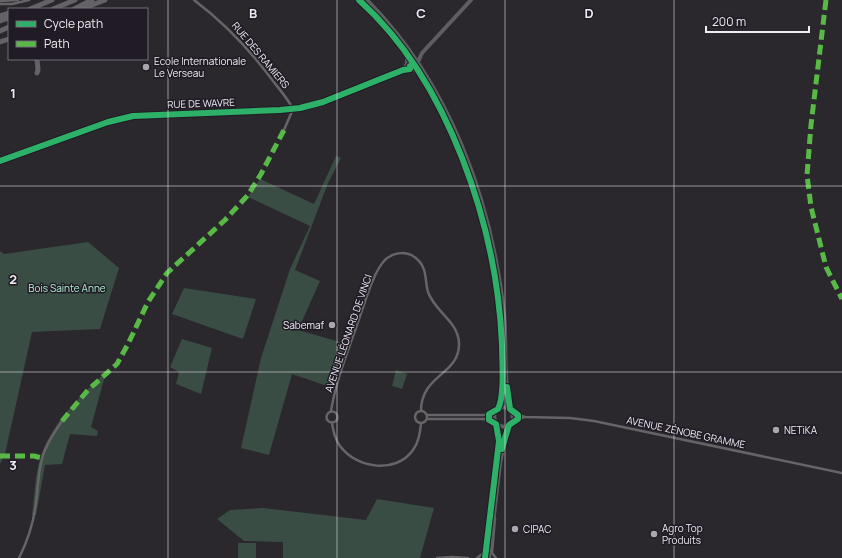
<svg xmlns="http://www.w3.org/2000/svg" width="842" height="558" font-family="Manrope,sans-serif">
  <rect width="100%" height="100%" fill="#2a272d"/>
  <path fill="#3a4d44" d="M 336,156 L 341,158 L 328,183 L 295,270 L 320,281 L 298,330 L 347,344 L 330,387 L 292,374 L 269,455 L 241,448 L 261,358 L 290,269 L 310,226 L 248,197 L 260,179 L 314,204 Z
    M 88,242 L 119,268 L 100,329 L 32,332 L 5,454 L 0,464 L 0,251 L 4,254 Z
    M 184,288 L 256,299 L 243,339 L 172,314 Z
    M 182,339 L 212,348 L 201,394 L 176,384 L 179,372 L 170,367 Z
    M 396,370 L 407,374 L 402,389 L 392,386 Z
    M 106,372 L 91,427 L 98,431 L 97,436 L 70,434 L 62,464 L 45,465 L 36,515 L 32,515 C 35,493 35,468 44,448 C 58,417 81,395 106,372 Z
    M 377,499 L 434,508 L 420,558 L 283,558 L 283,542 L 244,541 L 217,519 L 230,510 L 263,508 L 366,520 Z
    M 238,543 L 256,543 L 256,558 L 238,558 Z"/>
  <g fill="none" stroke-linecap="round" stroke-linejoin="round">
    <path stroke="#666467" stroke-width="2.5" d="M 194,0 C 226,24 250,50 273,81 C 280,90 288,99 293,109 L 284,130
      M 0,1 L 18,0
      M 0,4 L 12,4 L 29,0
      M415 417a6 6 0 1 1 12 0a6 6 0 1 1-12 0Z
      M 331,411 C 336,379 349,349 359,319 C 365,303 373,273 384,261 C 394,251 409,250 419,261 C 427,269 425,282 428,292 C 435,312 458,321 459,343 C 460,375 421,374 421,411
      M326.5 417a5.5 5.5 0 1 1 11 0a5.5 5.5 0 1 1-11 0Z
      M 513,413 L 525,417 L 570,418 L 594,421 L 842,473
      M 427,415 L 484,415 L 495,412
      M 427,419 L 484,419 L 495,422
      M 512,422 L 524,417
      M 332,423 C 333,431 335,439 340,446 C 357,469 396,474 413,450 C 419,442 420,432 421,423
      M 495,518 L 492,553 L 496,558
      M 19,558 C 28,540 34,522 36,502 C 38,488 38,473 42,459 C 45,446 54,433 62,421
      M 437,558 L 452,557 L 468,558
      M 477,558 L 485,552"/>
    <path stroke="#5f5d61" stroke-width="4" d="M 359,0 C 449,81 497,227 502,345 C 502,361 505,395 498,409
      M 367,0 C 449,83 491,198 504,313 C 507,345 503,378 510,409
      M 418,62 L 422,53 L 471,0
      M 403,70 L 407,64 L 407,55
      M 0,161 L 121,118 L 133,116 L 280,110 L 300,108 L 323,102 L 403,70 L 410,69 L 418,71
      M 485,558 L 499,441 C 498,438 499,435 498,431 C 497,424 489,413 500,408 C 504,406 508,408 512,411 L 513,419 L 509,425 L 504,427 L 496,424
      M 489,558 L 500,463 L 505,438 L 509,425"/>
    <path stroke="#646266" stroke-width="5" d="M 30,9 L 52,0
      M 53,9 L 75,0
      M 74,9 L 92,0
      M 82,9 L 105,0
      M 0,16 L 9,13
      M 0,21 L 9,18
      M 0,31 L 9,27
      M 0,42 L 9,39
      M 37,73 L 38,70 L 37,59"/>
    <path stroke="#58b947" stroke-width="5" stroke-dasharray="10 5" stroke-linecap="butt" d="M 826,0 L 811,125 L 807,175 L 811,207 L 826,267 L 842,299
      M 62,421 L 88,390 L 117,364 L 128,344 L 148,302 L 167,273 L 225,220 L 248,195 L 261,174 L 284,130
      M 0,456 L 34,456 L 42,458"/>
    <g stroke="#201b25" stroke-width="8">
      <path id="cycleway" d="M 359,0 C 449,81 497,227 502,345 C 502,361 505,395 498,409 L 489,414 L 489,420 L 496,424 L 499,441 L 485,558
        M 0,161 L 108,122 L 133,116 L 280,110 L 300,108 L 323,102 L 403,70 L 410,69 L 410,66
        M 502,449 L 505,438 L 509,425 L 518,419 L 518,415 L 510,409 L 507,387"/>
    </g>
    <use href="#cycleway" stroke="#2db169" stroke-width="6"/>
  </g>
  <path fill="none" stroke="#f0ecf4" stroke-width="1" stroke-opacity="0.55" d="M 168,0 L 168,558M 337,0 L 337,558M 505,0 L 505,558M 674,0 L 674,558M 0,186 L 842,186M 0,372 L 842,372"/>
  <g fill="#aba7ae" stroke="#201b25" stroke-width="1.5">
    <circle cx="146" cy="67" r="4"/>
    <circle cx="332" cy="325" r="4"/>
    <circle cx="776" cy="430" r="4"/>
    <circle cx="515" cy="529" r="4"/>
    <circle cx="654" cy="534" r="4"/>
  </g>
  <g text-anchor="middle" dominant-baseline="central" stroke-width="3" stroke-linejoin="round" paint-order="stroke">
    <g font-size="10" fill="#f0ecf4" stroke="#201b25">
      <text transform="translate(261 55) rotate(50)">RUE DES RAMIERS</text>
      <text transform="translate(201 103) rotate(-2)">RUE DE WAVRE</text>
      <text transform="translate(348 333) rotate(-71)">AVENUE LÉONARD DE VINCI</text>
      <text transform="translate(686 432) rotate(12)">AVENUE ZÉNOBE GRAMME</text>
    </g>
    <g font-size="10" fill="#f0ecf4" stroke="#201b25" text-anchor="start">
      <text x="154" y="61">Ecole Internationale<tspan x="154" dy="12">Le Verseau</tspan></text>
      <text x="324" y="325" text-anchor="end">Sabemaf</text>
      <text x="784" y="430">NETiKA</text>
      <text x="662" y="528">Agro Top<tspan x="662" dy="12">Produits</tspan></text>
      <text x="523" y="529">CIPAC</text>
    </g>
    <g font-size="10" fill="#b3f2d4" stroke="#201b25">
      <text x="67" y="288">Bois Sainte Anne</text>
    </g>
  </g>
  <g font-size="13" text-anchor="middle" font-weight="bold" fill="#f0ecf4" stroke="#201b25" stroke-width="3" stroke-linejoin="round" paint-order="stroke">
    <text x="253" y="18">B</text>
    <text x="421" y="18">C</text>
    <text x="589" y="18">D</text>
    <text x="13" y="98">1</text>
    <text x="13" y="284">2</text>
    <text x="13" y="470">3</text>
  </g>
  <rect x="8" y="8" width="140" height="52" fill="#201b25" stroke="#736f78"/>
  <rect x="16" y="21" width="20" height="6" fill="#2db169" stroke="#736f78"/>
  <text x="44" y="28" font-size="12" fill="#f0ecf4">Cycle path</text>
  <rect x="16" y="41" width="20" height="6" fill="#58b947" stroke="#736f78"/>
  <text x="44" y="48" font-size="12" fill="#f0ecf4">Path</text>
  <path d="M706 26v6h103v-6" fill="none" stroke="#f0ecf4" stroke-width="2"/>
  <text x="712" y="26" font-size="12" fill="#f0ecf4" stroke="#201b25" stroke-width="3" paint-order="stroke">200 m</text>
</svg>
